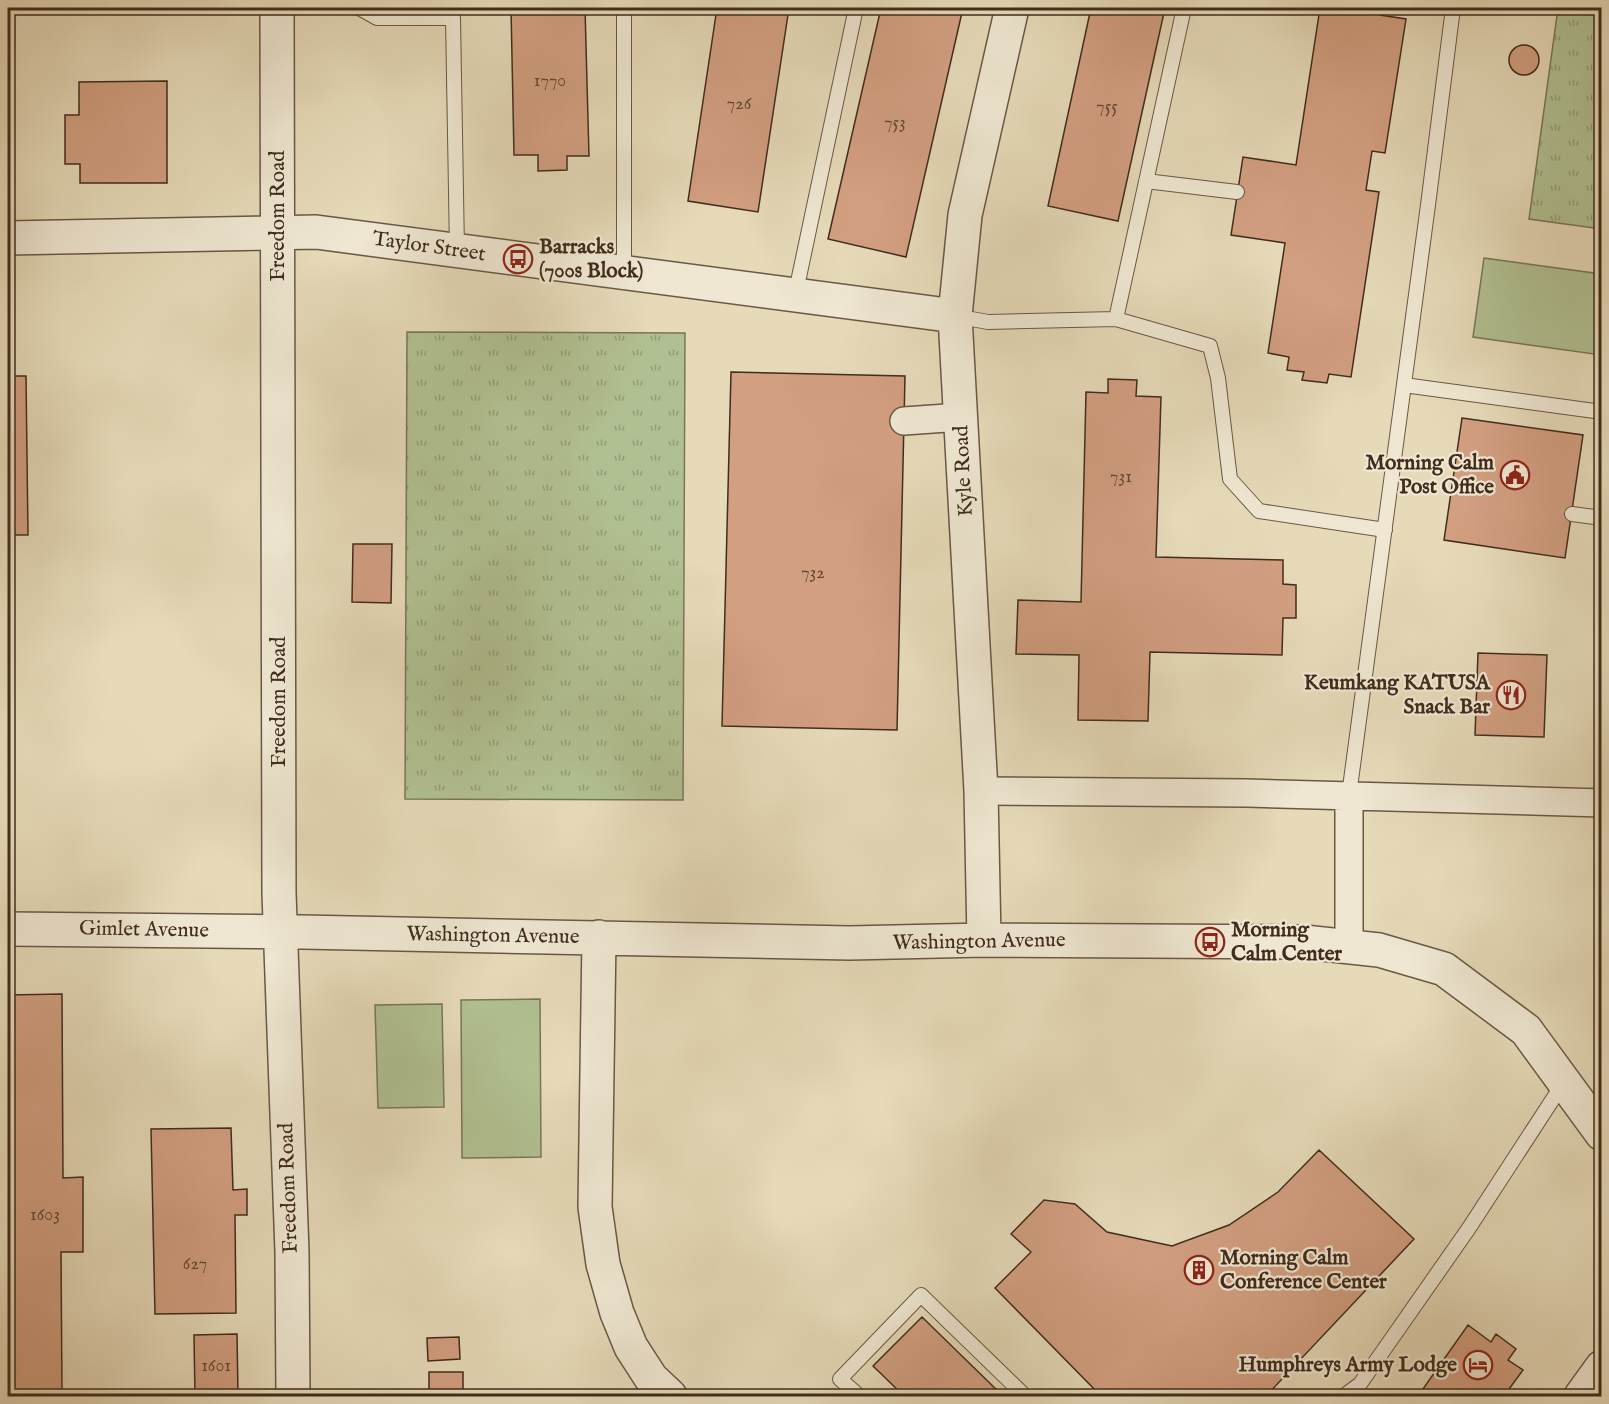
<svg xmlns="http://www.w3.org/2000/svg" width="1609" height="1404" font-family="'IM FELL English',serif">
  <defs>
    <pattern id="grass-tufts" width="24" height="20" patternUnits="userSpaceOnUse" patternTransform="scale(1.5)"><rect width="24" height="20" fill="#b1c092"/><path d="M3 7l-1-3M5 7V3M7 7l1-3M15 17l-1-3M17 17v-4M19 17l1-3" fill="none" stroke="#929c77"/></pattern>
  </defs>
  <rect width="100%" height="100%" fill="#e6dab9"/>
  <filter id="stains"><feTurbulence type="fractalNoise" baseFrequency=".00333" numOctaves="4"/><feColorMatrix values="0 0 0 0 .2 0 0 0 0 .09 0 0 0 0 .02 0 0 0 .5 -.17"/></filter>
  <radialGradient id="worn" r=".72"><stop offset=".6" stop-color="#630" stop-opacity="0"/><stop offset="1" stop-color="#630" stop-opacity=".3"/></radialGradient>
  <path fill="url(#grass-tufts)" stroke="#797658" stroke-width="1.5" d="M 1558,8 L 1601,8 L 1601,229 L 1529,219 Z
    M 407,332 L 685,333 L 683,800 L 405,799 Z"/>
  <path fill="#b1c092" stroke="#797658" stroke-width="1.5" d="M 1484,258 L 1601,274 L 1601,355 L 1473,337 Z
    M 540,999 L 541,1157 L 462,1158 L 461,1000 Z
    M 442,1004 L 444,1107 L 378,1108 L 375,1005 Z"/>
  <path fill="#d29f81" stroke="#412c1d" stroke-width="1.5" d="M 511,8 L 585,8 L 589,156 L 567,156 L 567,170 L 538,171 L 538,155 L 514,155 Z
    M 717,8 L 789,8 L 758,212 L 688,201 Z
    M 881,8 L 963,8 L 906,257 L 828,239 Z
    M 1091,8 L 1165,8 L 1118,221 L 1048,206 Z
    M 1320,8 L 1356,12 L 1356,8 L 1381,8 L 1380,15 L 1406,19 L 1385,153 L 1372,151 L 1366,190 L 1379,192 L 1351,377 L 1329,374 L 1327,383 L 1302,380 L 1304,372 L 1287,370 L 1289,357 L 1268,353 L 1285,243 L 1231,235 L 1243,157 L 1296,165 Z
    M1509 60a15 15 0 1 1 30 0a15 15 0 1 1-30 0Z
    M 167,81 L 167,183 L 80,183 L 80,164 L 65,164 L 65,115 L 79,115 L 79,82 Z
    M 731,372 L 905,376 L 897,730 L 722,726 Z
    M 8,376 L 26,376 L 28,535 L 8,535 Z
    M 1108,379 L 1137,380 L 1136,396 L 1161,397 L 1156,557 L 1283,560 L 1283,584 L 1296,585 L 1296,618 L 1283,618 L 1282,655 L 1150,652 L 1148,721 L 1078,720 L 1079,655 L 1016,654 L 1018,600 L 1081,602 L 1086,392 L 1108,393 Z
    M 1462,418 L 1583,435 L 1565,558 L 1444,540 Z
    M 353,544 L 392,544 L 391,603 L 352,602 Z
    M 1478,653 L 1547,655 L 1544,737 L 1475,735 Z
    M 62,994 L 63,1178 L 83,1177 L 83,1252 L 61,1252 L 62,1396 L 8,1396 L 8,995 Z
    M 231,1128 L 233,1190 L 247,1189 L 247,1215 L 235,1215 L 236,1313 L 155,1314 L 151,1129 Z
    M 1319,1150 L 1414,1239 L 1266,1396 L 1101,1396 L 995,1288 L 1031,1252 L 1011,1234 L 1044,1200 L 1075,1204 L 1107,1232 L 1172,1246 L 1229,1225 L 1278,1192 Z
    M 922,1317 L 1003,1396 L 904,1396 L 873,1366 Z
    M 1468,1325 L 1491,1342 L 1496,1334 L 1516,1349 L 1508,1360 L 1523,1370 L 1504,1396 L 1418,1396 Z
    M 237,1334 L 238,1396 L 195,1396 L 194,1335 Z
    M 459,1337 L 460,1359 L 428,1361 L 427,1338 Z
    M 429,1372 L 463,1372 L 463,1396 L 429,1396 Z"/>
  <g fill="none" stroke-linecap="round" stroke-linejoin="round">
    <g stroke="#6a5844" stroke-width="16">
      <path id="service" d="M 359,8 L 377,18 L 453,18 L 457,250
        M 624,8 L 624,272
        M 1146,181 L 1237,192
        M 795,296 L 856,8
        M 955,316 L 988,322 L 1116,319 L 1210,346 L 1218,378 L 1230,479 L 1259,511 L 1385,530
        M 1116,319 L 1184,8
        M 1404,385 L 1602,412
        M 1572,514 L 1602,518
        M 1349,795 L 1428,205 L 1453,8
        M 859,1396 L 840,1379 L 921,1295 L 1025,1396
        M 1344,1396 L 1360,1384 L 1469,1228 L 1564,1082"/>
    </g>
    <g stroke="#6a5844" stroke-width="30">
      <path id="minor" d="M 904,421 L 961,417
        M 981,791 L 1247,793 L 1602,803
        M 1349,947 L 1349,795"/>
    </g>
    <g stroke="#6a5844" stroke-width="36">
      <path id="tertiary" d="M 277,8 L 279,893 L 292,1252 L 293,1396
        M 8,238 L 316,232 L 955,316
        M 8,929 L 302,932 L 850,943 L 984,940 L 1304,942 L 1379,950 L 1444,969 L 1526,1030 L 1602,1134
        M 599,937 L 595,1207 L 603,1264 L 617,1313 L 631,1347 L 651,1378 L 670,1396
        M 984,940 L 981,791 L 955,316 L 965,215 L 1012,8
        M 1581,1396 L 1602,1367"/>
    </g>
    <use href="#service" stroke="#efe7d2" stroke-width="14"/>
    <use href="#minor" stroke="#efe7d2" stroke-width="27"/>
    <use href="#tertiary" stroke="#efe7d2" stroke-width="33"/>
  </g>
  <defs>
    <g id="bus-ring" transform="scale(1.5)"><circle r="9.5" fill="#efe7d2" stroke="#8f2418" stroke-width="1.5"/><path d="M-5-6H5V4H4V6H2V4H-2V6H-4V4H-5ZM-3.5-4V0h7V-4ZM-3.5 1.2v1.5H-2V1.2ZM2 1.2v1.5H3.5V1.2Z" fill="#8f2418"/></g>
    <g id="civic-ring" transform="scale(1.5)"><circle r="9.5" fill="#efe7d2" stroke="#8f2418" stroke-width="1.5"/><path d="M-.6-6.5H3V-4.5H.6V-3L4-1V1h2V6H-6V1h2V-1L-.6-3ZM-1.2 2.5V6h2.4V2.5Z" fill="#8f2418"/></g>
    <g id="restaurant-ring" transform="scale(1.5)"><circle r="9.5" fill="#efe7d2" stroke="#8f2418" stroke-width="1.5"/><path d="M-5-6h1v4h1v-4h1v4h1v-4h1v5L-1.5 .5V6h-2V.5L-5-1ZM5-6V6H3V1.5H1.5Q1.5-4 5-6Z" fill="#8f2418"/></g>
    <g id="building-ring" transform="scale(1.5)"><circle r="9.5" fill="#efe7d2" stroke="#8f2418" stroke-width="1.5"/><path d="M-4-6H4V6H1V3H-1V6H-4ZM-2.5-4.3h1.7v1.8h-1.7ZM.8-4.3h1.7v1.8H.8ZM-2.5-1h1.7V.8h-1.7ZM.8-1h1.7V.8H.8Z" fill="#8f2418"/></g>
    <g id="hotel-ring" transform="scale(1.5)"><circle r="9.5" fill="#efe7d2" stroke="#8f2418" stroke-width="1.5"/><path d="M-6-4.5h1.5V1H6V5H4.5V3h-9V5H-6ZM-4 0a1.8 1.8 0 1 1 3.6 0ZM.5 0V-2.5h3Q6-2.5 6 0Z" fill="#8f2418"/></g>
  </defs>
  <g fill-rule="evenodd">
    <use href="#bus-ring" x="518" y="259"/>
    <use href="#civic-ring" x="1515" y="475"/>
    <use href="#restaurant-ring" x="1511" y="695"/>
    <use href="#bus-ring" x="1210" y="942"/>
    <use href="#building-ring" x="1199" y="1270"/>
    <use href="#hotel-ring" x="1478" y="1365"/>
  </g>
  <g text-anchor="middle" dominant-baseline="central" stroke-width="4.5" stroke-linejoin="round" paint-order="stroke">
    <g font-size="18" fill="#654936">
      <text x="550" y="81">1770</text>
      <text x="739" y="104">726</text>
      <text x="1107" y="107">755</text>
      <text x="895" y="123">753</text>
      <text x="1121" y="477">731</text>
      <text x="813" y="573">732</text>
      <text x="45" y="1215">1603</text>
      <text x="195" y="1264">627</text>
      <text x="216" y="1366">1601</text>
    </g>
    <g font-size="21" fill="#412c1d" stroke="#efe7d2">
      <text transform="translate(278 216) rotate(-90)">Freedom Road</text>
      <text transform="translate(429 247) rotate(8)">Taylor Street</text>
      <text transform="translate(964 471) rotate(-93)">Kyle Road</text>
      <text transform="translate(279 702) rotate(-90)">Freedom Road</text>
      <text transform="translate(144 930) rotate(1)">Gimlet Avenue</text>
      <text transform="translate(493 936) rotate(1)">Washington Avenue</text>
      <text transform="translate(979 942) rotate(-1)">Washington Avenue</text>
      <text transform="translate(289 1188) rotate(-92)">Freedom Road</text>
    </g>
    <g font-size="21" font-weight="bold" fill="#412c1d" stroke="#efe7d2" text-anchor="start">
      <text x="539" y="247">Barracks<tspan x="539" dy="24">(700s Block)</tspan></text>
      <text x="1494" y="463" text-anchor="end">Morning Calm<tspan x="1494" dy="24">Post Office</tspan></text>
      <text x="1490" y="683" text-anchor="end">Keumkang KATUSA<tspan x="1490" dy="24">Snack Bar</tspan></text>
      <text x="1231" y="930">Morning<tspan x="1231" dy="24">Calm Center</tspan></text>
      <text x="1220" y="1258">Morning Calm<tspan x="1220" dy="24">Conference Center</tspan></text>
      <text x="1457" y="1365" text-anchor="end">Humphreys Army Lodge</text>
    </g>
  </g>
  <rect width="1609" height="1404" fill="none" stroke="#e6dab9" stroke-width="30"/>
  <rect x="9" y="9" width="1591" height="1386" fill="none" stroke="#412c1d" stroke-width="3"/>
  <rect x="15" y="15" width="1579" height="1374" fill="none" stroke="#412c1d" stroke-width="1.5"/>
  <rect width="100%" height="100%" filter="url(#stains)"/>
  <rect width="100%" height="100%" fill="url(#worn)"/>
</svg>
